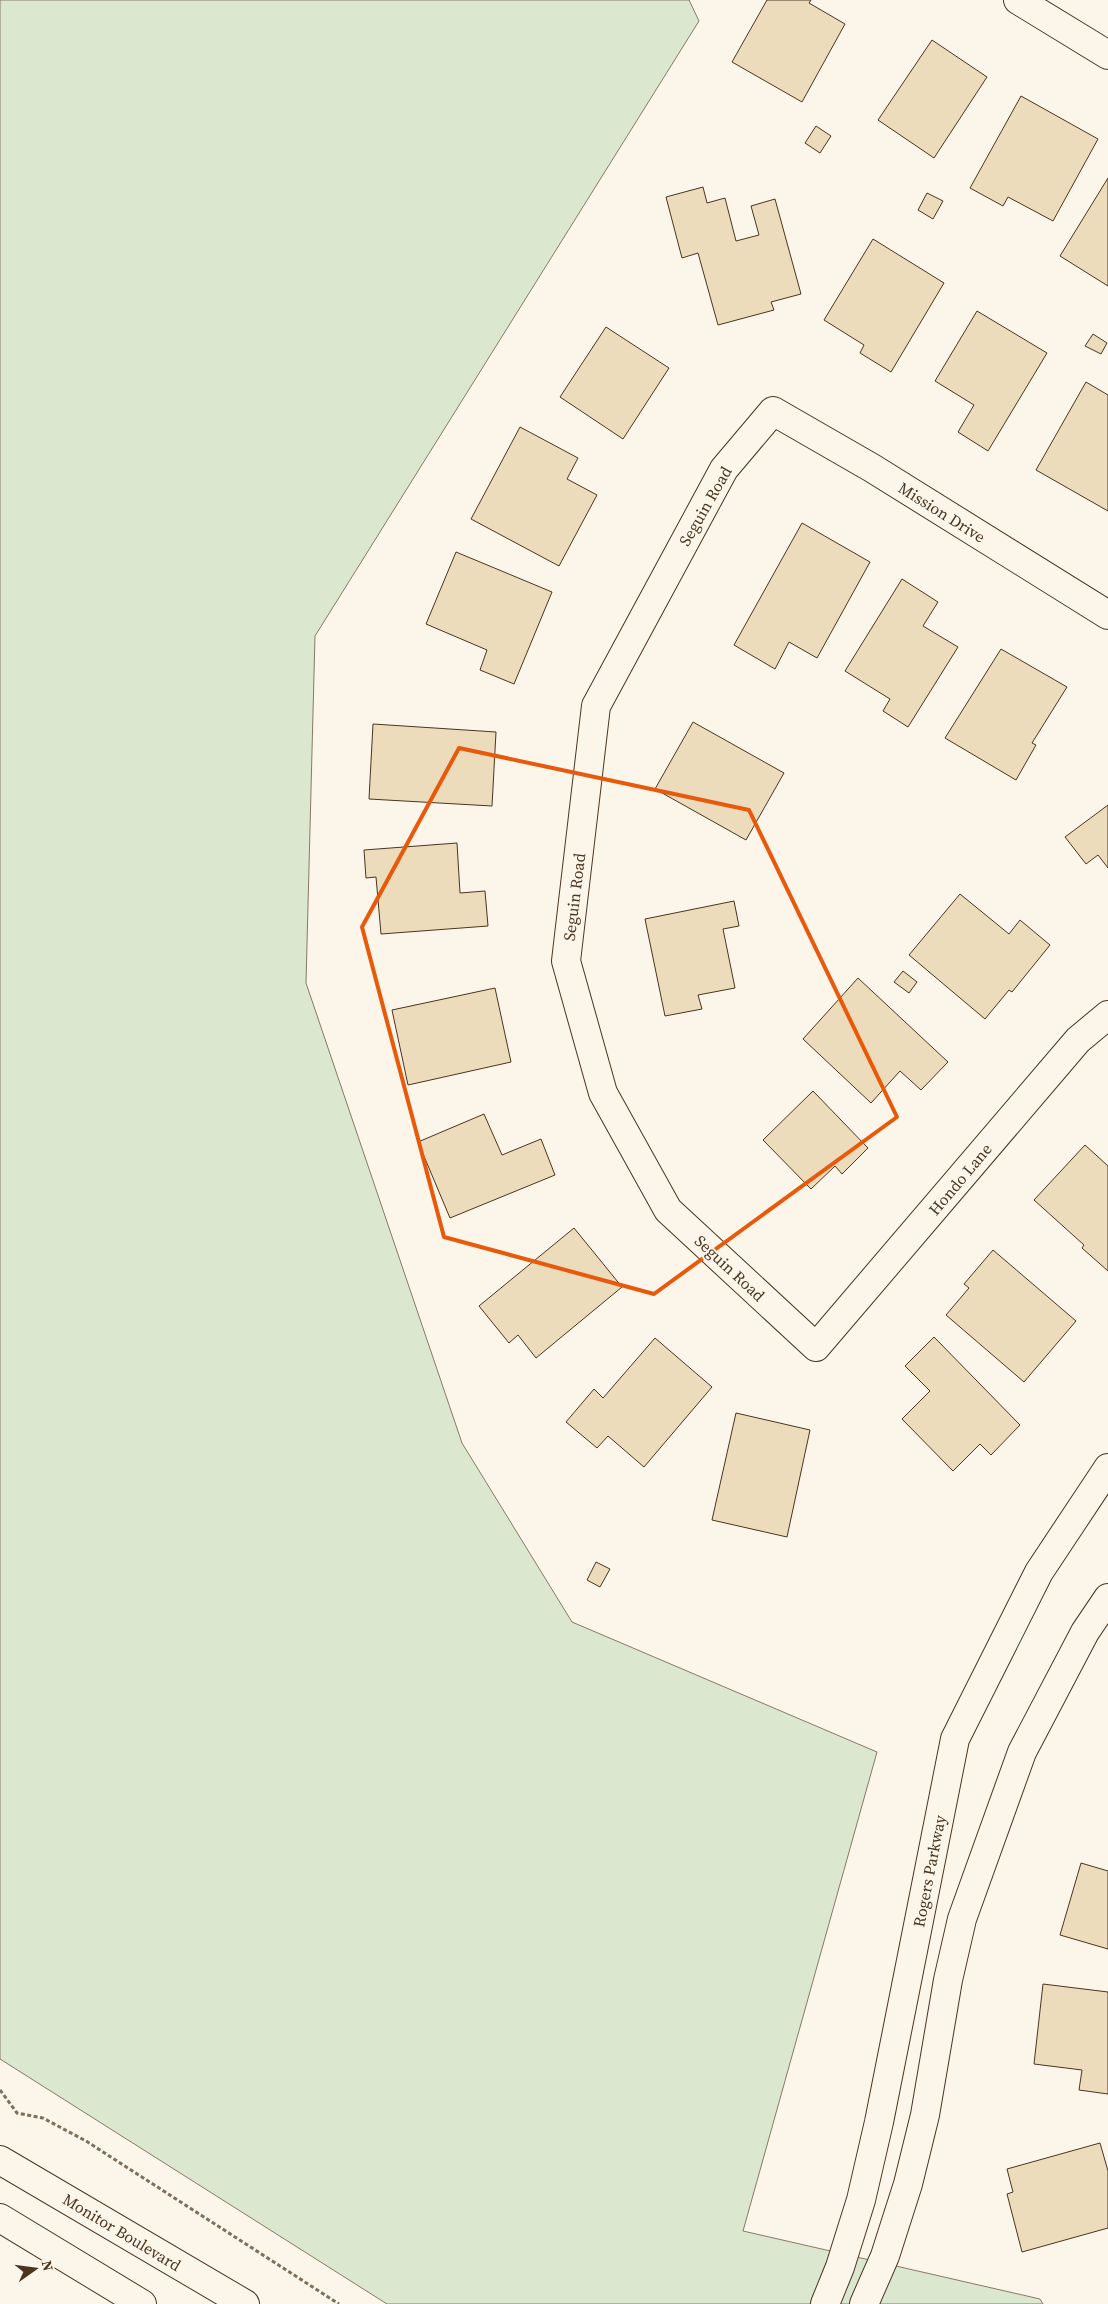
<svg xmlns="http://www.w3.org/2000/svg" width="1108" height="2304" font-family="'Source Serif 4',serif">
  <rect width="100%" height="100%" fill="#fbf6e9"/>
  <path fill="#dce7d0" stroke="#887966" d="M 0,0 L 689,0 L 699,21 L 315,636 L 306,983 L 462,1443 L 572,1622 L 877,1752 L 743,2231 L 1040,2299 L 1043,2304 L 387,2304 L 0,2059 Z"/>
  <path fill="#ecdcbc" stroke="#4a3520" d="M 767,0 L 811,0 L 809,3 L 845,24 L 802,102 L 732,62 Z
    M 932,40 L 987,77 L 934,158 L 878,120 Z
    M 1021,96 L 1098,139 L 1053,221 L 1008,197 L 1003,206 L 970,188 Z
    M 816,126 L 831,136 L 820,153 L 805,143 Z
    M 1108,178 L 1108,286 L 1060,256 Z
    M 703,187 L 707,203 L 725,198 L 736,241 L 759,235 L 751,206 L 775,199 L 801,294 L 771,302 L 774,310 L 718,325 L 698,253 L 682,258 L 666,197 Z
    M 927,193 L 943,201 L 933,219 L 918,210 Z
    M 873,239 L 944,283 L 891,372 L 860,353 L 864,345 L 824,320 Z
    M 977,311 L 1047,353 L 988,451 L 958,432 L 974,405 L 935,381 Z
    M 606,327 L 669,368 L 623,439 L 560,397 Z
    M 1093,334 L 1107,343 L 1101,354 L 1085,346 Z
    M 1086,382 L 1108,395 L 1108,511 L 1036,470 Z
    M 520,427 L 578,458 L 567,479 L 597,495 L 559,566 L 471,519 Z
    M 802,523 L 870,562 L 817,658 L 789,642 L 775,669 L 734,645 Z
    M 456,552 L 552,592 L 514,684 L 480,670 L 487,650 L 426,624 Z
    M 902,579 L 938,602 L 923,626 L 958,647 L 908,727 L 883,711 L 890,699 L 845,671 Z
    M 1001,649 L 1067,687 L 1032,743 L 1036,745 L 1016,780 L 945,738 Z
    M 693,722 L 784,773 L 746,840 L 655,789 Z
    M 373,724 L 496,732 L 492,806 L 369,799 Z
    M 1108,805 L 1108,868 L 1098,855 L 1086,864 L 1065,837 Z
    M 457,843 L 460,893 L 485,891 L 488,926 L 381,934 L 376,877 L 366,878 L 364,850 Z
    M 960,894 L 1009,934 L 1020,920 L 1050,945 L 1012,992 L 1009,990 L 985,1019 L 909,955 Z
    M 734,901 L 739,926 L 723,929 L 735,988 L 698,995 L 702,1009 L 665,1016 L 645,919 Z
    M 903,971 L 917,982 L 909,993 L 894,982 Z
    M 858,978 L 948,1062 L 921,1090 L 900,1071 L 871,1103 L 803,1039 Z
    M 495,988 L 511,1062 L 408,1085 L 392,1010 Z
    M 813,1091 L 868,1148 L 842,1174 L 835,1166 L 811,1189 L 763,1140 Z
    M 484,1114 L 502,1155 L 541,1139 L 555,1175 L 450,1218 L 418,1142 Z
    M 1085,1145 L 1108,1166 L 1108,1271 L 1082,1248 L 1084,1245 L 1034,1200 Z
    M 574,1228 L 622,1287 L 536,1358 L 518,1335 L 509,1343 L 479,1306 Z
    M 993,1250 L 1076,1321 L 1024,1382 L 946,1315 L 969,1288 L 964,1284 Z
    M 934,1337 L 1020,1425 L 991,1455 L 980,1444 L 953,1471 L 902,1419 L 930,1391 L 905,1366 Z
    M 655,1338 L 712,1387 L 644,1467 L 608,1436 L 597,1448 L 566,1422 L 594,1389 L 603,1398 Z
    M 736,1413 L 810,1430 L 787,1537 L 712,1520 Z
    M 596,1562 L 610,1569 L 600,1587 L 587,1580 Z
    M 1081,1863 L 1108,1871 L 1108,1949 L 1060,1935 Z
    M 1043,1984 L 1108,1992 L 1108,2094 L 1079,2090 L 1082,2070 L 1034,2064 Z
    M 1100,2143 L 1108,2171 L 1108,2228 L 1022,2252 L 1007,2194 L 1013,2192 L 1007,2169 Z"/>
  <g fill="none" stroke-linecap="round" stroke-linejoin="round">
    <g stroke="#4a3520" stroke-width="30">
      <path id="minor" d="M 1018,0 L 1108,55
        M 1108,615 L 872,468 L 773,411 L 724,469 L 596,706 L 566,961 L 603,1093 L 668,1210 L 816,1347 L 1078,1040 L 1108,1015
        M 0,2160 L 245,2304
        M 0,2218 L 142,2304
        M 825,2304 L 840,2267 L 861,2200 L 879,2122 L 955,1739 L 1039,1572 L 1108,1468
        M 864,2304 L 885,2256 L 908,2184 L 925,2115 L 948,1980 L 962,1919 L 1022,1752 L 1085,1632 L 1108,1598"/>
    </g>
    <path stroke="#7f6f5c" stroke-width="3" stroke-dasharray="4 2.5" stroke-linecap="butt" d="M 0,2090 L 17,2113 L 43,2118 L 86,2141 L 339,2304"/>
    <use href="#minor" stroke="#fbf6e9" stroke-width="28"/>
  </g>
  <path fill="none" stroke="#e8590c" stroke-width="4" stroke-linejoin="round" d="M 459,748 L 749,810 L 897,1117 L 654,1294 L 444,1237 L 362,927 Z"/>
  <g text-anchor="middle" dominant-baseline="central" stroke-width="4" stroke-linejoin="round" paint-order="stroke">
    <g font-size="16" fill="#4a3520" stroke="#fbf6e9">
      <text transform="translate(705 506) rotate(-60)">Seguin Road</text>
      <text transform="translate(942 512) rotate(32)">Mission Drive</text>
      <text transform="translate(574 897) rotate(-83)">Seguin Road</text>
      <text transform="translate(960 1179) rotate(-50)">Hondo Lane</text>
      <text transform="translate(730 1268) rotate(43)">Seguin Road</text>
      <text transform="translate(929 1871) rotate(-79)">Rogers Parkway</text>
      <text transform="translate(122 2232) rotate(31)">Monitor Boulevard</text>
    </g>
  </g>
  <g transform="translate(35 2269) rotate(76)" stroke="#fbf6e9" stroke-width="4" paint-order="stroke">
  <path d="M0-4L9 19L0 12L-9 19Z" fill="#4a3520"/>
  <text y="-8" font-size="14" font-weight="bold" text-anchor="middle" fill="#4a3520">N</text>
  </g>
</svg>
